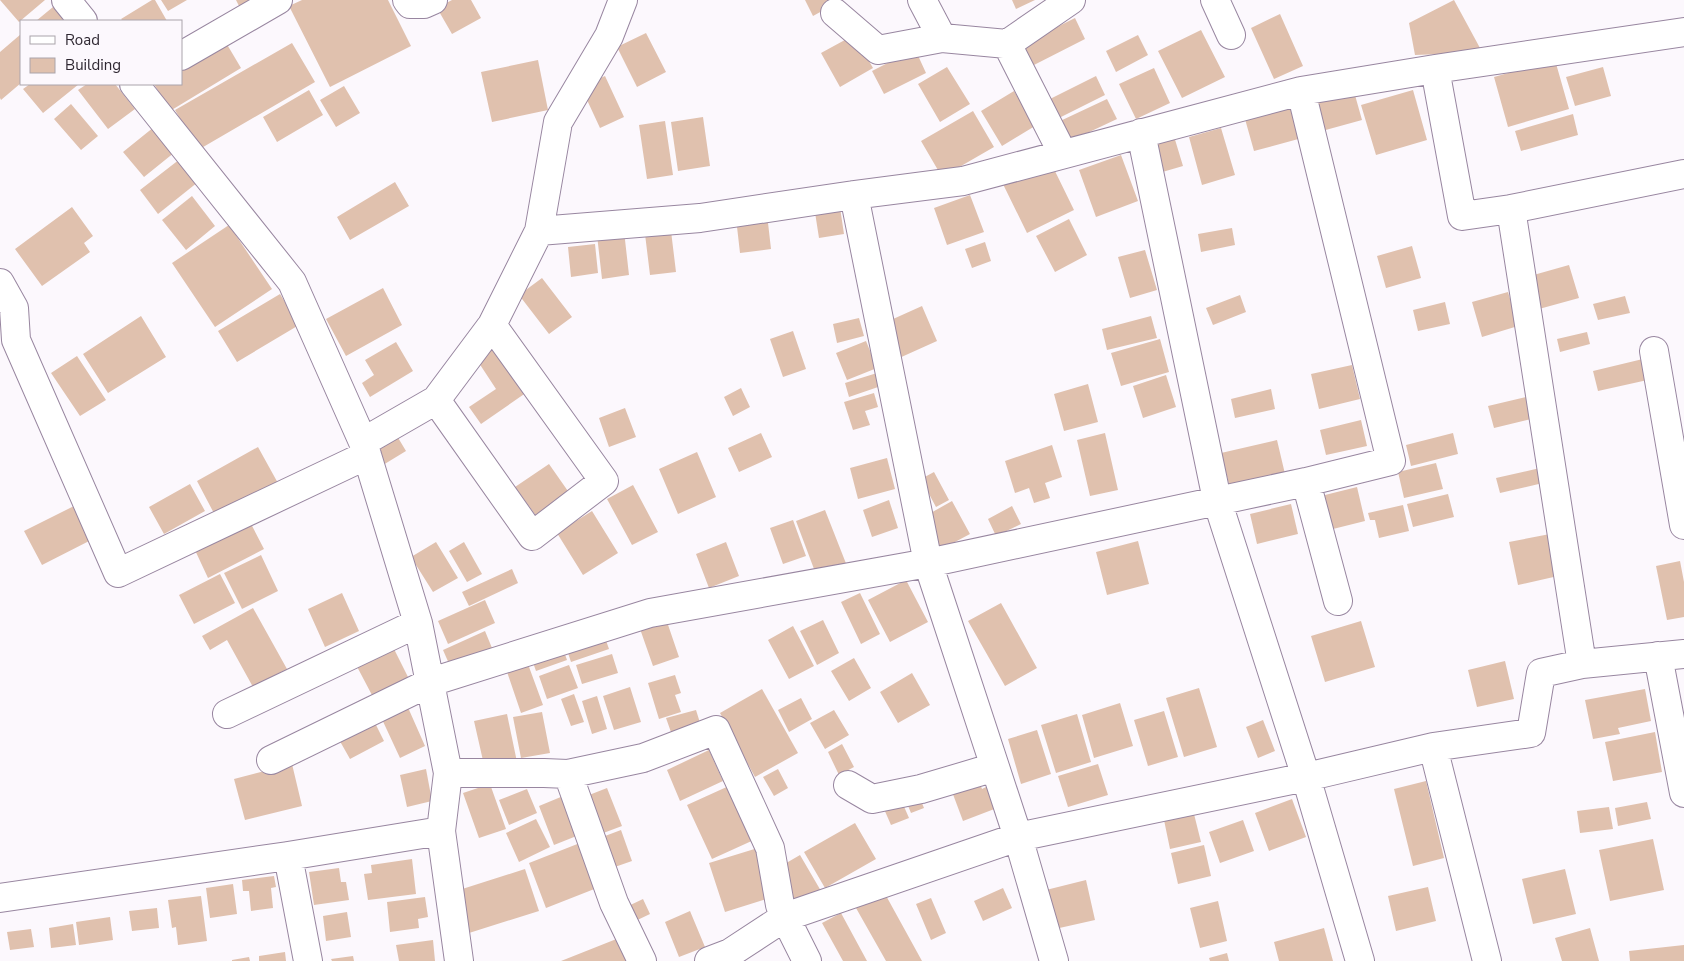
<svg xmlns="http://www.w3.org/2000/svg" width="1684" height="961" font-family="'Nunito Sans',sans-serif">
  <rect width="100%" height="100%" fill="#fcf8fd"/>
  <path fill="#e0c1ae" d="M 0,0 L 45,0 L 19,22 Z
    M 152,0 L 155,0 L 167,21 L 123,21 L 121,19 Z
    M 161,0 L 187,0 L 168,11 Z
    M 236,0 L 254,0 L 240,8 Z
    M 302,0 L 388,0 L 411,46 L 330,87 L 289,6 Z
    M 452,0 L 471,0 L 481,18 L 452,34 L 437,8 Z
    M 805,0 L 842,0 L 813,16 Z
    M 1012,0 L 1035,0 L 1016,9 Z
    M 1454,0 L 1480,48 L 1469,53 L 1415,55 L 1409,23 Z
    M 53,7 L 65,21 L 36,21 Z
    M 1280,14 L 1303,66 L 1274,79 L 1251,28 Z
    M 1075,18 L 1085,39 L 1032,66 L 1021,45 Z
    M 1201,30 L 1225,77 L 1182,98 L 1158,51 Z
    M 646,33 L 666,72 L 637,87 L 617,47 Z
    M 21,34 L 21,83 L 1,100 L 0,98 L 0,52 Z
    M 854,35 L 873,68 L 840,87 L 821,53 Z
    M 1138,35 L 1148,55 L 1116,72 L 1106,51 Z
    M 222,36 L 241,68 L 170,111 L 154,84 L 181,84 L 181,61 Z
    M 292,43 L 315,82 L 198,150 L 175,110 Z
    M 915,49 L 926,73 L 884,94 L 872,71 Z
    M 538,60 L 548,110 L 492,122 L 481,72 Z
    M 1555,60 L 1569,109 L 1508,127 L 1494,77 Z
    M 947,67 L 970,104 L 940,122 L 918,84 Z
    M 1603,67 L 1611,96 L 1575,106 L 1566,77 Z
    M 1154,68 L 1170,103 L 1136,119 L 1119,84 Z
    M 605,76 L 624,117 L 600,128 L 581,87 Z
    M 1096,76 L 1105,95 L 1055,120 L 1046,101 Z
    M 30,84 L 79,84 L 43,113 L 23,89 Z
    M 87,84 L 115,84 L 135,109 L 108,129 L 78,90 Z
    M 344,86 L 360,113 L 336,127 L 320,100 Z
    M 1353,88 L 1362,120 L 1322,131 L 1314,100 Z
    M 309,90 L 323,115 L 277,142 L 263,117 Z
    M 1413,90 L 1427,140 L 1376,155 L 1361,105 Z
    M 1014,91 L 1035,126 L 1002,146 L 981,111 Z
    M 1107,99 L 1117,119 L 1068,142 L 1058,122 Z
    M 71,104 L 98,136 L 81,150 L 54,119 Z
    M 1292,105 L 1302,138 L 1254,151 L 1245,119 Z
    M 973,111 L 994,147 L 942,177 L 921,141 Z
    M 1573,114 L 1578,135 L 1521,151 L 1515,131 Z
    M 703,117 L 710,166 L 678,171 L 671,122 Z
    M 665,121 L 673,175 L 647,179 L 639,125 Z
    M 154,127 L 175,152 L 144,177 L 123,152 Z
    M 1221,128 L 1235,175 L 1202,185 L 1189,137 Z
    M 1173,133 L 1183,166 L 1159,173 L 1150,140 Z
    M 1121,155 L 1138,201 L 1096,217 L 1079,170 Z
    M 180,159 L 198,182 L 158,214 L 140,190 Z
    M 1052,165 L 1074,210 L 1027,233 L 1001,180 Z
    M 395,182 L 409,206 L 350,240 L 337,217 Z
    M 970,195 L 984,232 L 947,245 L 934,208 Z
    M 192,196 L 215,226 L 186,250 L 162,220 Z
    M 839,201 L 844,234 L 819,238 L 814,206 Z
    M 72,207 L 93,236 L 84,243 L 90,252 L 42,286 L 15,249 Z
    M 767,214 L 771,249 L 740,253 L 736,218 Z
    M 1069,219 L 1087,255 L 1055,272 L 1036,236 Z
    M 229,225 L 272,289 L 215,327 L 172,263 Z
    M 1232,228 L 1235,245 L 1201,252 L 1198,234 Z
    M 624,231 L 629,275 L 602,279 L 597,235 Z
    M 671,231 L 676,272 L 650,275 L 645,234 Z
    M 985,242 L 991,261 L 972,268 L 965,249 Z
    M 595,244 L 598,273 L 571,277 L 568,247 Z
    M 1412,246 L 1421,278 L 1386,288 L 1377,256 Z
    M 1145,250 L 1157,290 L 1130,298 L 1118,257 Z
    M 1569,265 L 1579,298 L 1539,309 L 1530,276 Z
    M 542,278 L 572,317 L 549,334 L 519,295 Z
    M 383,288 L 402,325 L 346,356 L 326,319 Z
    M 1508,292 L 1518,326 L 1482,337 L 1472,302 Z
    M 280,294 L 299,325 L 237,362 L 218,331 Z
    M 1240,295 L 1246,312 L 1213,325 L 1206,308 Z
    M 1625,296 L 1630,313 L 1598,320 L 1593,304 Z
    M 1445,302 L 1450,324 L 1418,331 L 1413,310 Z
    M 922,306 L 937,341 L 897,359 L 882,324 Z
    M 141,316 L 166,357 L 108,393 L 83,354 Z
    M 1151,316 L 1157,338 L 1107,350 L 1102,329 Z
    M 859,318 L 864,336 L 837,343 L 833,324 Z
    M 793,331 L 806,369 L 783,377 L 770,339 Z
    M 1587,332 L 1590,344 L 1560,352 L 1557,339 Z
    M 1160,339 L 1169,372 L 1121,386 L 1111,353 Z
    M 866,341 L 877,368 L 847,380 L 836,353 Z
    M 396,342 L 413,371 L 370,397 L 362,383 L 374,375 L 365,360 Z
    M 499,345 L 530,390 L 481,424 L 469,407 L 496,389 L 477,360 Z
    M 77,356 L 106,400 L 80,416 L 51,373 Z
    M 1647,358 L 1652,379 L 1598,391 L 1593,371 Z
    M 1352,365 L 1360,399 L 1319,409 L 1311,374 Z
    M 877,373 L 881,386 L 849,397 L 845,383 Z
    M 1166,375 L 1176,407 L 1143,418 L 1133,386 Z
    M 1088,384 L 1098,422 L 1064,431 L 1054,394 Z
    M 741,388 L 750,407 L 733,416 L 724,397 Z
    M 1271,389 L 1275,409 L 1235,418 L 1231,399 Z
    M 874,393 L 878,407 L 865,411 L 870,425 L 853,430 L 844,402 Z
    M 1530,396 L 1535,418 L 1494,428 L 1488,406 Z
    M 625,408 L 636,437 L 609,447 L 599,418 Z
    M 1361,420 L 1367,446 L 1326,455 L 1320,430 Z
    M 394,431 L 406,451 L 383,465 L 370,446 Z
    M 761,433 L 772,457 L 739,472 L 728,448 Z
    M 1105,433 L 1118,490 L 1090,496 L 1077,440 Z
    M 1453,433 L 1458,454 L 1411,466 L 1406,445 Z
    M 1277,440 L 1285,474 L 1230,488 L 1221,453 Z
    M 1052,445 L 1062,477 L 1045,483 L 1050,498 L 1034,503 L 1029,488 L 1015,493 L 1005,461 Z
    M 258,447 L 279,485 L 217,519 L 197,481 Z
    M 697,452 L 716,497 L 678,514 L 659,469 Z
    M 887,458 L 895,489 L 858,499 L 850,468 Z
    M 1436,463 L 1443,489 L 1404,498 L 1398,472 Z
    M 549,464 L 570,494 L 537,517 L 515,487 Z
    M 1540,468 L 1543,483 L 1500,493 L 1496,478 Z
    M 934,472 L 949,500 L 936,507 L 921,479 Z
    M 190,484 L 205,511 L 164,534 L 149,507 Z
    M 633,485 L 658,532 L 632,545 L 607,499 Z
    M 1357,487 L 1365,521 L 1329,530 L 1321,496 Z
    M 1448,494 L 1454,517 L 1413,527 L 1407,504 Z
    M 889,500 L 898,528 L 872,537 L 863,510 Z
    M 952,501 L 970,534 L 938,551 L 920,519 Z
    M 80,503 L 97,537 L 42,565 L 24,531 Z
    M 1291,504 L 1298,534 L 1257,544 L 1250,514 Z
    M 1403,505 L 1409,531 L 1379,538 L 1375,520 L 1370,520 L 1368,513 Z
    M 1012,506 L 1021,524 L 996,536 L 988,519 Z
    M 825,510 L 847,566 L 817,577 L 796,521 Z
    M 592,511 L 618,553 L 583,575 L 557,533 Z
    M 249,520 L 264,549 L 208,578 L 194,548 Z
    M 793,520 L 806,556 L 783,564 L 770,528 Z
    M 1550,534 L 1558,576 L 1518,585 L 1509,542 Z
    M 1138,541 L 1149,584 L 1107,595 L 1096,552 Z
    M 436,542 L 458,578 L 433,592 L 411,557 Z
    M 464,542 L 482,574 L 467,582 L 449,551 Z
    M 726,542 L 739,576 L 709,588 L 696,554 Z
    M 261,555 L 278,591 L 242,609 L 224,573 Z
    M 1680,561 L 1684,582 L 1684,617 L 1667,620 L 1656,566 Z
    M 512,569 L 518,583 L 469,606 L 462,592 Z
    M 220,574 L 235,603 L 194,624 L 179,595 Z
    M 906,580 L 928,622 L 890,642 L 868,600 Z
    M 342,593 L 359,631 L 325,647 L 308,609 Z
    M 860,593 L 880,634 L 861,644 L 841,602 Z
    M 485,600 L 495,623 L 448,644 L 438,621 Z
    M 1001,603 L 1037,668 L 1005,686 L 968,621 Z
    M 253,608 L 287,669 L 253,687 L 227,640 L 210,650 L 202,636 Z
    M 665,616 L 679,657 L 653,666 L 639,626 Z
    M 823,620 L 839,653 L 817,665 L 800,631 Z
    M 1361,621 L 1375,667 L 1325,682 L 1311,636 Z
    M 793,626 L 814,666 L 789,679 L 768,640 Z
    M 602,629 L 609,649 L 571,662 L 564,641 Z
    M 485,631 L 492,648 L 450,666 L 443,650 Z
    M 390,641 L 409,679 L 373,697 L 353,659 Z
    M 561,643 L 567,660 L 536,671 L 530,654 Z
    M 612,654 L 618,673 L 582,684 L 576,665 Z
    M 525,656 L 543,705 L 521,713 L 504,663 Z
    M 854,658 L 871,688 L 849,701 L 831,671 Z
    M 1505,661 L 1514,699 L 1477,707 L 1468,670 Z
    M 569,665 L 578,688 L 547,699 L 539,676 Z
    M 912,673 L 930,705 L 898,723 L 880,692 Z
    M 675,675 L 681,693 L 675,695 L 681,712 L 659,719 L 648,683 Z
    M 630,687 L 641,722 L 614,730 L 603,696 Z
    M 1199,688 L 1217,747 L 1184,757 L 1166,698 Z
    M 762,689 L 798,753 L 755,777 L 720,713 Z
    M 1645,689 L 1651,721 L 1618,728 L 1620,734 L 1593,739 L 1585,700 Z
    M 574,694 L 584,722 L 571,726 L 561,699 Z
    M 597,696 L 607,729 L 592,734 L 582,701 Z
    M 801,698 L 812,719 L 789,732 L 778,710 Z
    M 406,703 L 425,746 L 400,758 L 380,715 Z
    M 1120,703 L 1133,746 L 1094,758 L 1082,715 Z
    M 696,710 L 701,726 L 672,735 L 666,718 Z
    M 834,710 L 849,735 L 825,749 L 810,723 Z
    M 1164,711 L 1178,757 L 1148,766 L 1134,720 Z
    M 542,712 L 550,753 L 521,758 L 513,717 Z
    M 507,714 L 517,762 L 484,765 L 474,721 Z
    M 1077,714 L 1091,762 L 1056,773 L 1041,725 Z
    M 372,717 L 384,741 L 350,759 L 337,736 Z
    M 1263,720 L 1275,751 L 1258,758 L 1246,727 Z
    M 1037,730 L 1051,774 L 1021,784 L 1008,739 Z
    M 1655,732 L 1662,772 L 1613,781 L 1605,742 Z
    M 842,744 L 854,767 L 839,775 L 828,752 Z
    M 709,750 L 723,781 L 680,801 L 667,770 Z
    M 292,764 L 302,806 L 245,820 L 234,779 Z
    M 1098,764 L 1108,795 L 1068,807 L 1058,776 Z
    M 426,769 L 432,801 L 407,807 L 400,775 Z
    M 778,769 L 788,788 L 774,796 L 763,777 Z
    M 978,778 L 982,789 L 988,786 L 997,808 L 963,821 L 951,789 Z
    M 1426,781 L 1444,858 L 1413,866 L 1394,789 Z
    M 490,784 L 506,829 L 479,838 L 463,793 Z
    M 731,785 L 756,839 L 712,859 L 687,805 Z
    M 607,788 L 622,826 L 598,835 L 584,797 Z
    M 527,789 L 537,813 L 509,825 L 499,800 Z
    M 568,794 L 584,833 L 554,845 L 539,806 Z
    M 919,796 L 924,808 L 911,813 L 906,801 Z
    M 1292,799 L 1306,837 L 1269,851 L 1255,813 Z
    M 902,802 L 909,818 L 891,825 L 884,809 Z
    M 1647,802 L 1651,819 L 1618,826 L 1615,808 Z
    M 1609,807 L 1613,829 L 1580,833 L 1577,811 Z
    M 1194,814 L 1201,842 L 1170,849 L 1164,820 Z
    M 536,819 L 550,847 L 519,862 L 506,833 Z
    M 1243,820 L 1254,851 L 1220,863 L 1209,832 Z
    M 855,823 L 876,859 L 825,888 L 804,852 Z
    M 621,830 L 632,861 L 609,869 L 597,839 Z
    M 1653,839 L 1664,890 L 1610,901 L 1599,850 Z
    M 585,841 L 602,886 L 546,908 L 529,863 Z
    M 1204,845 L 1211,876 L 1178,884 L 1171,853 Z
    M 761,847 L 776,896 L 725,912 L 709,863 Z
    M 800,855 L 821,891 L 798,906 L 776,869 Z
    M 412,859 L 416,894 L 368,900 L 364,874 L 372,873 L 371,865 Z
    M 339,868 L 341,882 L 346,882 L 349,900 L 314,905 L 309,872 Z
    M 525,869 L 539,911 L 469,933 L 456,891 Z
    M 1565,869 L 1576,914 L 1533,924 L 1522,879 Z
    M 274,876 L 276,887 L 271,888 L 273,908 L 251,911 L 249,891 L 243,891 L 242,880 Z
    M 1086,880 L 1095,920 L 1055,929 L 1046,890 Z
    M 233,884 L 237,914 L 210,918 L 206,888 Z
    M 1428,887 L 1436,921 L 1396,931 L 1388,896 Z
    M 1003,888 L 1012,908 L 983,921 L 974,901 Z
    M 884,892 L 922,961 L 886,961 L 856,908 Z
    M 201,896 L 207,941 L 178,945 L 176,927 L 172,928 L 168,900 Z
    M 425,897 L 428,917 L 418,919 L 419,928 L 390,932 L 387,902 Z
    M 931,898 L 946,933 L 931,940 L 916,904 Z
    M 643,899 L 650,914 L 629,924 L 622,909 Z
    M 1218,901 L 1227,941 L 1200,948 L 1190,908 Z
    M 157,908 L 159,928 L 132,931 L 129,911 Z
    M 690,911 L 705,947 L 679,957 L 665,922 Z
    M 347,912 L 351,937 L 326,941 L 323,916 Z
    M 841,913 L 867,961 L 843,961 L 822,923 Z
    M 110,917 L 113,940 L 79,945 L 76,922 Z
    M 73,924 L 76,945 L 51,948 L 49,928 Z
    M 1324,928 L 1333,961 L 1279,961 L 1274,942 Z
    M 1590,928 L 1599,961 L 1562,961 L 1555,938 Z
    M 31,929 L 34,947 L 10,950 L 7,932 Z
    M 624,936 L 634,961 L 561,961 Z
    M 433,940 L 435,961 L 399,961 L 396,945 Z
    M 1684,945 L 1684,961 L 1630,961 L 1629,951 Z
    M 285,952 L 286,961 L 259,961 L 259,956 Z
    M 1227,953 L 1229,961 L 1210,961 L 1209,958 Z
    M 353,956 L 354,961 L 332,961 L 331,959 Z
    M 249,957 L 250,961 L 232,961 L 232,960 Z"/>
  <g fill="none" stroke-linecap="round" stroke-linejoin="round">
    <g stroke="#9886a0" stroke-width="30">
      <path id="street" d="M 66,0 L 83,21
        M 407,0 L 410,4 L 424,4 L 433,0
        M 922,0 L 942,38 L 1007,44 L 1063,154
        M 1215,0 L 1231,35
        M 835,13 L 878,50 L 942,38
        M 1007,44 L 1071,0
        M 181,56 L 278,0
        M 1435,69 L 1462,216 L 1511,209 L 1582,664
        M 134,84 L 292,282 L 363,442 L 418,623 L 448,773 L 441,831 L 459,961
        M 1141,133 L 1217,500 L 1306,777 L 1360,961
        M 1511,209 L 1684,174
        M 539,231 L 558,122 L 609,36 L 623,0
        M 0,283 L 14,308 L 16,340 L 118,573 L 367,455
        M 1654,351 L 1684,525
        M 436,400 L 532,536 L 604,481 L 492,325
        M 363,442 L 436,400 L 492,325 L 539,231 L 700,218 L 854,195 L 963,181 L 1301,91 L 1435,69 L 1684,32
        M 1306,482 L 1338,601
        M 1658,656 L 1684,793
        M 227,714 L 418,623
        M 1433,747 L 1487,961
        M 271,760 L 431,682 L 650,613 L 928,563 L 854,195
        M 448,773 L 544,773 L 568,774 L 643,758 L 716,730 L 770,848 L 780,905 L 785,917 L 807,961
        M 568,774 L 614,903 L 642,961
        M 848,785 L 872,799 L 921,789 L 995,767
        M 0,898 L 288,856
        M 308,961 L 288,856 L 441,831
        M 709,961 L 730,953 L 785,917 L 1018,837 L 1306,777 L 1433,747 L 1531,733 L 1541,673 L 1582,664 L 1684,654
        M 1054,961 L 1018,837 L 928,563 L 1306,482 L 1391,461 L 1301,91"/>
    </g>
    <use href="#street" stroke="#fff" stroke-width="28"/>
  </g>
  <rect x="20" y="20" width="162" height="65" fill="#fcf8fd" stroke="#aaa4ab"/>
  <rect x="30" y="36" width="25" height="8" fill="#ffffff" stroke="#aaa4ab"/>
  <text x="65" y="45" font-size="15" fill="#2e2731">Road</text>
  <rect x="30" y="58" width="25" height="15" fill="#e0c1ae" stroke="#aaa4ab"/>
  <text x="65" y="70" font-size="15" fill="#2e2731">Building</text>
</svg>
